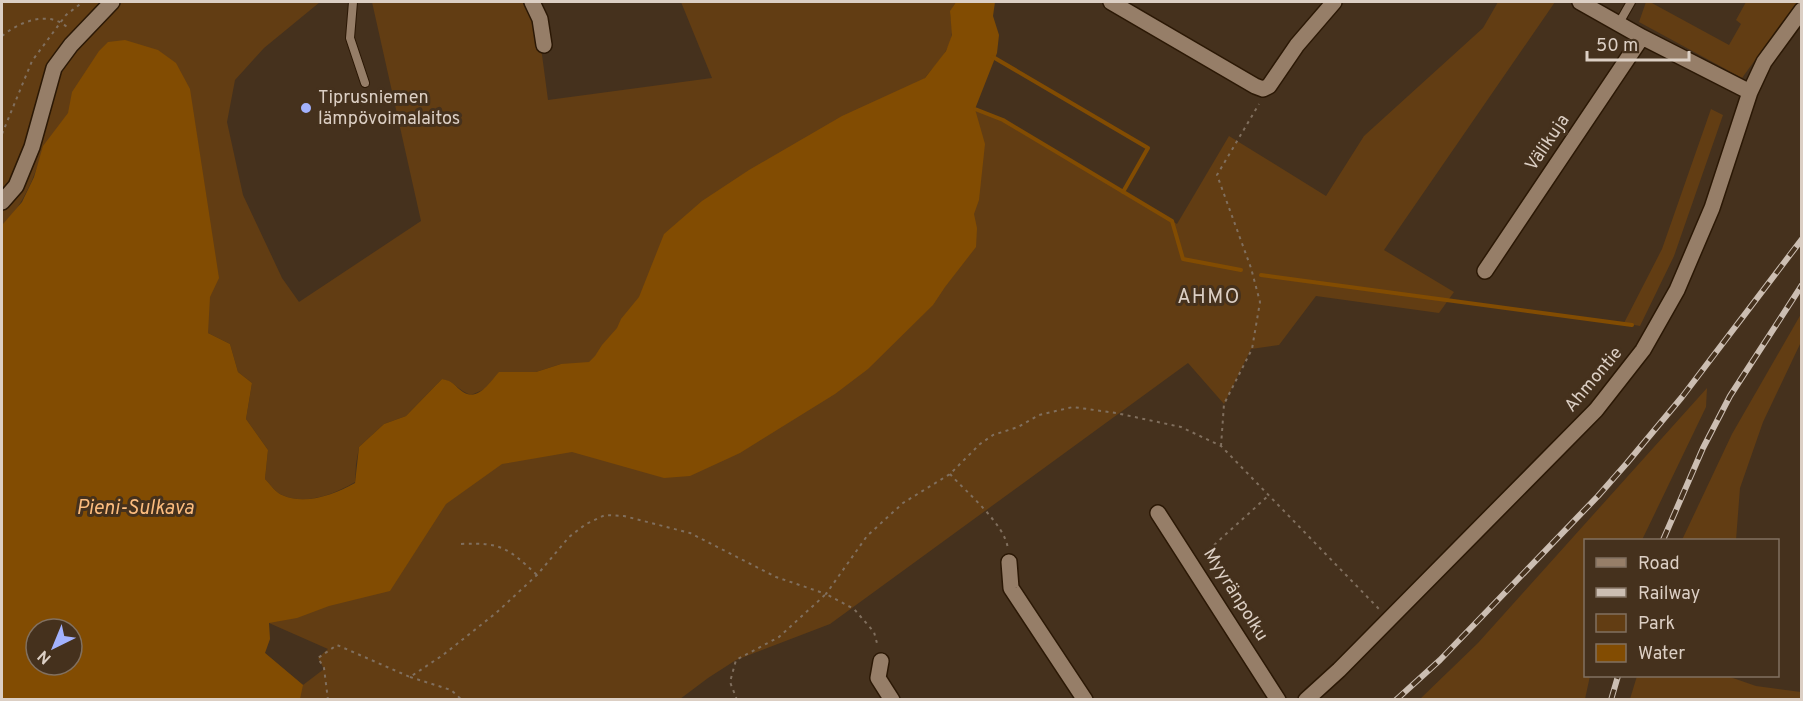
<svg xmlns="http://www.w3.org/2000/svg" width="1803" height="701" font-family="Overpass,sans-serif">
  <rect width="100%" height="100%" fill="#45311d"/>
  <path fill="#623d13" d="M 2,2 L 320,2 L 264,48 L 235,80 L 227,122 L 243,195 L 282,278 L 299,302 L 421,221 L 372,2 L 535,2 L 548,100 L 712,78 L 681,2 L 956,2 C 946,16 953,18 952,33 C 951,50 935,65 925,78 L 618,372 L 561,364 L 536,372 L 522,373 L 471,395 C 459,391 455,382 442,379 L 406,416 L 384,424 L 359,447 L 356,464 L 355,482 C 335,494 305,506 282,495 C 276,493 270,484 265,479 L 268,450 L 246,419 L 252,383 L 238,372 L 230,344 L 208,333 L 44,146 C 35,175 25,204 2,225 Z
    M 1498,2 L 1555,2 L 1384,250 L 1454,292 L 1439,313 L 1316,296 L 1279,345 L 1251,349 L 1224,404 L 1188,363 L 830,624 L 736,660 L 708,678 L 680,699 L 221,700 L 265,653 L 303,685 L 324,669 L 318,658 L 328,649 L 269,623 L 975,109 L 1003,120 L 1177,224 L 1229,136 L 1326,196 L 1364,136 L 1483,28 Z
    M 1646,2 L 1650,2 L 1729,45 L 1741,24 L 1736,20 L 1746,2 L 1797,2 L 1742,78 L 1639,22 Z
    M 1711,109 L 1723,115 L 1674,256 L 1640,326 L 1624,323 L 1662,249 Z
    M 1801,314 L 1801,342 L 1763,422 L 1740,488 L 1736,540 L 1682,540 L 1732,434 Z
    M 1707,388 L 1706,407 L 1642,540 L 1586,540 L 1586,676 L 1590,676 L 1585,699 L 1420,699 L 1478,643 Z
    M 1637,676 L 1727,676 L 1756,686 L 1801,692 L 1801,699 L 1673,700 L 1663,698 L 1662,699 L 1630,699 Z"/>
  <path fill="#824c02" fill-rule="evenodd" d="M 956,2 L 995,2 L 993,16 L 999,35 L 997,53 L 975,109 L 985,144 L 979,200 L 974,214 L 977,228 L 976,247 L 945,287 L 933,305 L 868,369 L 835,394 L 740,453 L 690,476 L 664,478 L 572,452 L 502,464 L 446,504 L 390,591 L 329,606 L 297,618 L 269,623 L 270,639 L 265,653 L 303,685 L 300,699 L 2,699 L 2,225 L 22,202 L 34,177 L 43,146 L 68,113 L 72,92 L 99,51 L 108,42 L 125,40 L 158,50 L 176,63 L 190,89 L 219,278 L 210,297 L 208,333 L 230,344 L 238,372 L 252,383 L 246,419 L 268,450 L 265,479 C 270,484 276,493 282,495 C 305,506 335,494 355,483 L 359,447 L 384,424 L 406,416 L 442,379 C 454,381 454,386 463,392 C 478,402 490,382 499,372 L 536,372 L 561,364 L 589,362 L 595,356 L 602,345 L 617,328 L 621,319 L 639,297 L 664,234 L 702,201 L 749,170 L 842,116 L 925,78 L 946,51 L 952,35 L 950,11 ZM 36,629 L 72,629 L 72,665 L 36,665 Z"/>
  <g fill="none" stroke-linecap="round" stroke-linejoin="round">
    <path stroke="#824c02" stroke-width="4" d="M 993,57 L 1148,148 L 1123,192
      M 975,109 L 1003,120 L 1172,221 L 1183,259 L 1241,270
      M 1261,275 L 1632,325"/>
    <g stroke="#2b1805" stroke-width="10">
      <path id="lane" d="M 353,2 L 350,38 L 365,83
        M 1619,23 L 1631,2"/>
    </g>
    <g stroke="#2b1805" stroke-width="18">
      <path id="street" d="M 532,2 L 540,19 L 544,45
        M 1111,2 L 1255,86 L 1263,89 L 1269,86 L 1297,45 L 1334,2
        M 1580,2 L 1642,37 L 1750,92
        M 2,202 L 16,186 L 32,147 L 54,68 L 71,45 L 112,2
        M 1485,271 L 1642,37
        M 1158,513 L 1278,700
        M 1009,562 L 1011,588 L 1085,700
        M 881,661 L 878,678 L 892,700
        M 1306,700 L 1339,670 L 1596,410 L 1643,350 L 1677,290 L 1712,208 L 1750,92 L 1764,62 L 1802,10"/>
    </g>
    <path stroke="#806f5e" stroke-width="2" stroke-dasharray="3 4.5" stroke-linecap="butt" d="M 2,36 C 19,22 48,10 67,27
      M 2,134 L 32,61 L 66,15 L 83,2
      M 1221,446 L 1224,404 L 1252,349 L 1260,302 L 1251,268 L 1217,175 L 1259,104
      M 950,474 C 967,493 1005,524 1008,549
      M 461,544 C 501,542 508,548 537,575
      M 1203,555 L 1268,496
      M 410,677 L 451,690 L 462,700
      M 328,700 L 324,668 L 318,658 L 337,645 L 410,677 L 443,655 L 496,613 L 537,575 L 569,537 L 586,524 L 605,515 L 624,516 L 690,533 L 776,577 L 826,594 L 867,536 L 903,503 L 950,474 L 980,444 L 993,435 L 1018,427 L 1039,415 L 1073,407 L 1116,413 L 1181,427 L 1221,446 L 1379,609
      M 737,700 L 730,682 L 736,660 L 779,637 L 826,594 L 854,609 L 874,632 L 878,647"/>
    <use href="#lane" stroke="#967e68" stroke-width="8"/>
    <use href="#street" stroke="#967e68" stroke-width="15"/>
    <g stroke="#ccbeb2" stroke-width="6">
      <path id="rail" d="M 1663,540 L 1703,448 L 1730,396 L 1802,285
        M 1396,700 L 1440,660 L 1598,496 L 1627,463 L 1682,397 L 1802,239
        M 1611,700 L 1618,676"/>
    </g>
    <use href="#rail" stroke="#45311d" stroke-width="4" stroke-dasharray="11" stroke-linecap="butt"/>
  </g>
  <circle fill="#a3b2fd" stroke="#45311d" stroke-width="2" cx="306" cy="108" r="6"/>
  <g text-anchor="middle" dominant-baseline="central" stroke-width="6" stroke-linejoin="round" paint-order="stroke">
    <g font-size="18" fill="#dccfc4" stroke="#45311d" text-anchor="start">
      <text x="318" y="98">Tiprusniemen<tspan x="318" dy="21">lämpövoimalaitos</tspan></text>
    </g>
    <g font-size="18" fill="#dccfc4" stroke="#45311d">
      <text transform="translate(1548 143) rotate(-56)">Välikuja</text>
      <text transform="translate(1594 380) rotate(-50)">Ahmontie</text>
      <text transform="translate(1235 595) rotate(58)">Myyränpolku</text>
    </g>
    <g font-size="20" letter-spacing="1.5" fill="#dccfc4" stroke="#45311d">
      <text x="1209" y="298">AHMO</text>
    </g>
    <g font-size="20" font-style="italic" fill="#fcbc7e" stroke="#45311d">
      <text x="135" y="509">Pieni-Sulkava</text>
    </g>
  </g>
  <rect width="1803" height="701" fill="none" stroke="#dccfc4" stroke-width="6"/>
  <rect x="1584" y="539" width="195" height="138" fill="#45311d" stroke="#817060" stroke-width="1.5"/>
  <rect x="1596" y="558" width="30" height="9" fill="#967e68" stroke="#817060" stroke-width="1.5"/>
  <text x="1638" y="569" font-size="18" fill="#dccfc4">Road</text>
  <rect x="1596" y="588" width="30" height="9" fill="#ccbeb2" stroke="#817060" stroke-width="1.5"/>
  <text x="1638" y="599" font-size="18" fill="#dccfc4">Railway</text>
  <rect x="1596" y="614" width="30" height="18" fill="#623d13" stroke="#817060" stroke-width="1.5"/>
  <text x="1638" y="629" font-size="18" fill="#dccfc4">Park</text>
  <rect x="1596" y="644" width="30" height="18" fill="#824c02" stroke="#817060" stroke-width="1.5"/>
  <text x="1638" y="659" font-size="18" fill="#dccfc4">Water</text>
  <g transform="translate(54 647) rotate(223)"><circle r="28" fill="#45311d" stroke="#817060" stroke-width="1.5"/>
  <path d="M0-4.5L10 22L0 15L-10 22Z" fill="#a3b2fd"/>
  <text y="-9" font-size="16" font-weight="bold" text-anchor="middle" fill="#dccfc4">N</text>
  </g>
  <path d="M1587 51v9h102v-9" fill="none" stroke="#dccfc4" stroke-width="3"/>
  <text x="1596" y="51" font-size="18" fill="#dccfc4" stroke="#45311d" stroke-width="4.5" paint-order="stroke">50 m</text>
</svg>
